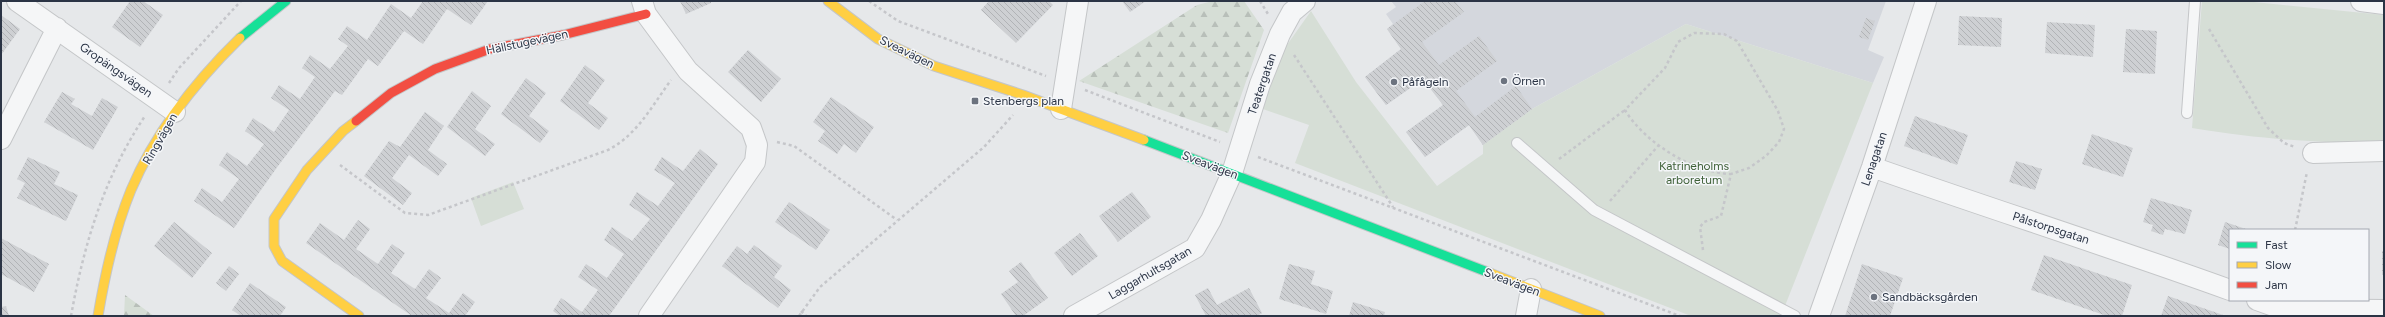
<svg xmlns="http://www.w3.org/2000/svg" width="2385" height="317" font-family="Figtree,sans-serif">
  <defs>
    <pattern id="forest-firs" width="22" height="20" patternUnits="userSpaceOnUse"><rect width="22" height="20" fill="#d6ded6"/><path d="M5 1l3.5 6h-7zM16 11l3.5 6h-7z" fill="#b8bfb9"/></pattern>
    <pattern id="building-back-hatch" width="6" height="6" patternUnits="userSpaceOnUse"><rect width="6" height="6" fill="#ced0d3"/><path d="M-1 5l2 2M0 0l6 6M5-1l2 2" fill="none" stroke="#b1b3b6"/></pattern>
  </defs>
  <rect width="100%" height="100%" fill="#e6e8ea"/>
  <path fill="#d4d7dd" d="M 1391,1 L 1886,1 L 1868,50 L 1884,57 L 1873,83 L 1686,24 L 1532,109 L 1483,145 L 1469,125 L 1425,157 L 1406,132 L 1443,105 L 1423,79 L 1386,105 L 1365,77 L 1401,49 L 1387,29 L 1393,24 L 1386,14 L 1396,7 Z"/>
  <path fill="url(#forest-firs)" d="M 1213,1 L 1244,1 L 1264,30 L 1228,133 L 1079,81 L 1197,5 Z
    M 125,295 L 154,316 L 124,316 Z"/>
  <path fill="#d6ded6" d="M 2202,1 L 2244,1 L 2384,15 L 2384,143 C 2316,143 2259,139 2192,128 Z
    M 1311,11 L 1356,82 L 1437,186 L 1483,154 L 1483,145 L 1532,109 L 1686,24 L 1873,83 L 1781,316 L 1691,316 L 1295,163 L 1309,125 L 1263,109 L 1282,52 Z
    M 513,182 L 524,209 L 481,226 L 471,198 Z"/>
  <path fill="url(#building-back-hatch)" d="M 130,1 L 143,1 L 163,15 L 140,47 L 112,27 Z
    M 423,1 L 488,1 L 471,25 L 447,9 L 423,44 L 404,31 L 378,66 L 368,59 L 342,95 L 335,91 L 278,166 L 234,228 L 194,201 L 202,188 L 222,202 L 239,179 L 219,165 L 227,152 L 247,166 L 264,144 L 245,131 L 253,118 L 274,132 L 289,110 L 271,98 L 279,85 L 300,99 L 315,77 L 302,68 L 310,55 L 330,69 L 348,46 L 338,39 L 347,26 L 367,40 L 391,4 L 411,18 Z
    M 680,1 L 711,1 L 711,3 L 686,14 Z
    M 989,1 L 1049,1 L 1053,5 L 1016,43 L 981,10 Z
    M 1122,1 L 1146,1 L 1130,12 Z
    M 1425,1 L 1455,1 L 1464,12 L 1422,42 L 1439,65 L 1479,36 L 1497,61 L 1456,91 L 1475,117 L 1516,86 L 1532,109 L 1483,145 L 1469,125 L 1425,157 L 1406,132 L 1443,105 L 1423,79 L 1386,105 L 1365,77 L 1401,49 L 1387,29 Z
    M 1,15 L 20,29 L 1,55 Z
    M 1959,16 L 2002,18 L 2001,47 L 1958,45 Z
    M 1866,18 L 1875,21 L 1868,40 L 1859,37 Z
    M 2047,22 L 2095,25 L 2093,57 L 2045,53 Z
    M 2126,29 L 2157,31 L 2155,74 L 2123,72 Z
    M 748,50 L 781,79 L 761,102 L 728,72 Z
    M 585,65 L 605,80 L 588,103 L 608,118 L 599,130 L 560,101 Z
    M 526,78 L 546,93 L 529,116 L 549,131 L 540,143 L 501,114 Z
    M 472,91 L 491,106 L 475,129 L 495,144 L 485,156 L 447,127 Z
    M 62,92 L 75,99 L 71,104 L 92,116 L 102,98 L 118,107 L 93,150 L 44,122 Z
    M 831,97 L 874,127 L 856,153 L 844,144 L 837,154 L 818,141 L 825,131 L 813,122 Z
    M 425,112 L 444,126 L 428,150 L 447,164 L 438,176 L 409,155 L 392,178 L 412,193 L 403,205 L 364,176 L 389,141 L 400,147 Z
    M 1915,116 L 1968,135 L 1957,165 L 1904,146 Z
    M 2092,134 L 2133,148 L 2123,177 L 2082,164 Z
    M 700,149 L 718,164 L 609,316 L 560,316 L 553,311 L 561,298 L 582,312 L 598,290 L 578,277 L 586,264 L 607,278 L 624,254 L 604,240 L 612,227 L 632,241 L 650,219 L 629,205 L 637,192 L 658,206 L 669,191 L 675,183 L 654,170 L 662,157 L 683,171 Z
    M 28,157 L 60,172 L 54,184 L 78,195 L 66,221 L 17,198 L 25,183 L 17,179 Z
    M 2016,161 L 2042,169 L 2035,190 L 2009,182 Z
    M 1132,192 L 1151,217 L 1118,242 L 1099,216 Z
    M 2151,198 L 2192,210 L 2185,234 L 2165,229 L 2163,235 L 2151,231 L 2153,225 L 2143,222 Z
    M 789,202 L 830,230 L 816,250 L 775,222 Z
    M 358,220 L 370,229 L 356,249 L 378,264 L 392,244 L 405,253 L 391,273 L 415,289 L 429,269 L 441,278 L 426,298 L 449,313 L 463,293 L 475,302 L 465,316 L 412,316 L 306,243 L 320,223 L 344,240 Z
    M 174,222 L 212,253 L 192,278 L 154,246 Z
    M 2225,222 L 2249,230 L 2230,230 L 2230,249 L 2218,245 Z
    M 1080,233 L 1098,256 L 1072,276 L 1054,253 Z
    M 1,238 L 49,264 L 34,292 L 1,274 Z
    M 754,245 L 782,266 L 774,277 L 791,290 L 778,308 L 722,266 L 737,246 L 747,254 Z
    M 2382,251 L 2384,251 L 2384,275 L 2382,275 Z
    M 2044,255 L 2132,285 L 2122,316 L 2107,316 L 2031,290 Z
    M 1021,262 L 1048,298 L 1023,316 L 1016,316 L 1001,294 L 1018,282 L 1009,271 Z
    M 1289,264 L 1315,271 L 1311,284 L 1333,291 L 1326,314 L 1279,299 Z
    M 1862,264 L 1903,278 L 1890,316 L 1845,316 Z
    M 229,266 L 239,274 L 226,291 L 216,283 Z
    M 250,283 L 286,307 L 280,316 L 241,316 L 232,310 Z
    M 1208,288 L 1217,305 L 1249,288 L 1262,313 L 1257,316 L 1206,316 L 1195,295 Z
    M 2168,296 L 2226,316 L 2161,316 Z
    M 1353,302 L 1385,312 L 1384,316 L 1349,316 Z
    M 6,306 L 9,316 L 1,316 L 1,307 Z"/>
  <g fill="none" stroke-linecap="round" stroke-linejoin="round">
    <g stroke="#c4c6c8" stroke-width="12">
      <path id="lane" d="M 2187,113 L 2195,1
        M 1517,143 L 1594,210 L 1795,316"/>
    </g>
    <g stroke="#c4c6c8" stroke-width="22">
      <path id="street" d="M 17,1 L 175,112
        M 642,1 L 646,14 L 688,71 L 751,128 L 757,145 L 755,162 L 649,316
        M 2361,1 L 2384,4
        M 1061,109 L 1078,1
        M 1,139 L 57,28
        M 2313,153 L 2384,151
        M 1872,167 C 1991,209 2111,247 2230,290
        M 2257,300 L 2282,309 L 2384,310
        M 1074,316 L 1195,248 L 1211,220 L 1232,173 L 1260,84 L 1280,34 L 1292,12 L 1305,1
        M 1526,316 L 1531,289
        M 1819,316 L 1872,167 L 1926,1"/>
    </g>
    <g stroke="#c4c6c8" stroke-width="11">
      <path id="fast" d="M 240,38 L 286,1
        M 1144,140 L 1490,273"/>
    </g>
    <g stroke="#c4c6c8" stroke-width="11">
      <path id="slow" d="M 828,1 L 878,39 L 934,66 L 1023,95 L 1144,140
        M 356,121 L 343,131 L 307,170 L 274,219 L 274,246 L 282,261 L 359,316
        M 1490,273 L 1600,316
        M 98,316 C 105,274 115,229 131,190 C 155,133 196,81 240,38"/>
    </g>
    <g stroke="#c4c6c8" stroke-width="11">
      <path id="jam" d="M 356,121 L 391,93 L 435,69 L 490,49 L 563,35 L 646,14"/>
    </g>
    <path stroke="#c5c6ca" stroke-width="2.5" stroke-dasharray="3 3" stroke-linecap="butt" d="M 869,1 L 898,21 L 1046,76
      M 1260,1 L 1268,14
      M 2209,29 L 2268,128 L 2284,143 L 2295,147
      M 1294,55 L 1393,207
      M 169,83 L 179,68 L 241,1
      M 1085,90 L 1220,142
      M 777,142 L 794,146 L 897,220
      M 1258,157 L 1680,316
      M 1559,159 L 1625,110
      M 340,165 L 405,213 L 428,215 L 608,150 C 637,135 652,106 671,80
      M 1610,201 L 1658,146
      M 2295,230 L 2307,172
      M 1703,250 L 1700,227 L 1704,222 L 1721,216 L 1731,174 C 1693,173 1644,142 1625,110 L 1665,68 L 1678,42 L 1694,33 L 1724,34 L 1737,41 L 1778,111 L 1784,129 L 1779,142 L 1766,156 L 1749,168 L 1731,174
      M 801,311 L 806,316
      M 71,316 C 84,244 104,177 145,116
      M 799,316 L 820,287 L 984,147 L 1013,115"/>
    <use href="#lane" stroke="#f5f6f7" stroke-width="10"/>
    <use href="#street" stroke="#f5f6f7" stroke-width="20"/>
    <use href="#fast" stroke="#16e098" stroke-width="9"/>
    <use href="#slow" stroke="#ffcf43" stroke-width="9"/>
    <use href="#jam" stroke="#f24e42" stroke-width="9"/>
  </g>
  <g fill="#6c737f" stroke="#f4f6f9" stroke-width="1.5">
    <circle cx="1504" cy="81" r="4"/>
    <circle cx="1394" cy="82" r="4"/>
    <rect x="971" y="97" width="8" height="8" rx="2"/>
    <circle cx="1874" cy="297" r="4"/>
  </g>
  <g text-anchor="middle" dominant-baseline="central" stroke-width="3" stroke-linejoin="round" paint-order="stroke">
    <g font-size="12" fill="#2b3445" stroke="#f4f6f9">
      <text transform="translate(527 42) rotate(-12)">Hällstugevägen</text>
      <text transform="translate(907 52) rotate(26)">Sveavägen</text>
      <text transform="translate(116 70) rotate(35)">Gropängsvägen</text>
      <text transform="translate(1262 84) rotate(-71)">Teatergatan</text>
      <text transform="translate(160 139) rotate(-60)">Ringvägen</text>
      <text transform="translate(1874 159) rotate(-71)">Lenagatan</text>
      <text transform="translate(1210 165) rotate(21)">Sveavägen</text>
      <text transform="translate(2051 228) rotate(18)">Pålstorpsgatan</text>
      <text transform="translate(1150 273) rotate(-30)">Laggarhultsgatan</text>
      <text transform="translate(1512 282) rotate(21)">Sveavägen</text>
    </g>
    <g font-size="12" fill="#2b3445" stroke="#f4f6f9" text-anchor="start">
      <text x="1512" y="81">Örnen</text>
      <text x="1402" y="82">Påfågeln</text>
      <text x="983" y="101">Stenbergs plan</text>
      <text x="1882" y="297">Sandbäcksgården</text>
    </g>
    <g font-size="12" fill="#3f6138" stroke="#f4f6f9">
      <text x="1694" y="166">Katrineholms<tspan x="1694" dy="14">arboretum</tspan></text>
    </g>
  </g>
  <rect width="2385" height="317" fill="none" stroke="#2b3445" stroke-width="4"/>
  <rect x="2229" y="229" width="140" height="72" fill="#f4f6f9" stroke="#a4a8b1"/>
  <rect x="2237" y="242" width="20" height="6" fill="#16e098" stroke="#a4a8b1"/>
  <text x="2265" y="249" font-size="12" fill="#2b3445">Fast</text>
  <rect x="2237" y="262" width="20" height="6" fill="#ffcf43" stroke="#a4a8b1"/>
  <text x="2265" y="269" font-size="12" fill="#2b3445">Slow</text>
  <rect x="2237" y="282" width="20" height="6" fill="#f24e42" stroke="#a4a8b1"/>
  <text x="2265" y="289" font-size="12" fill="#2b3445">Jam</text>
</svg>
